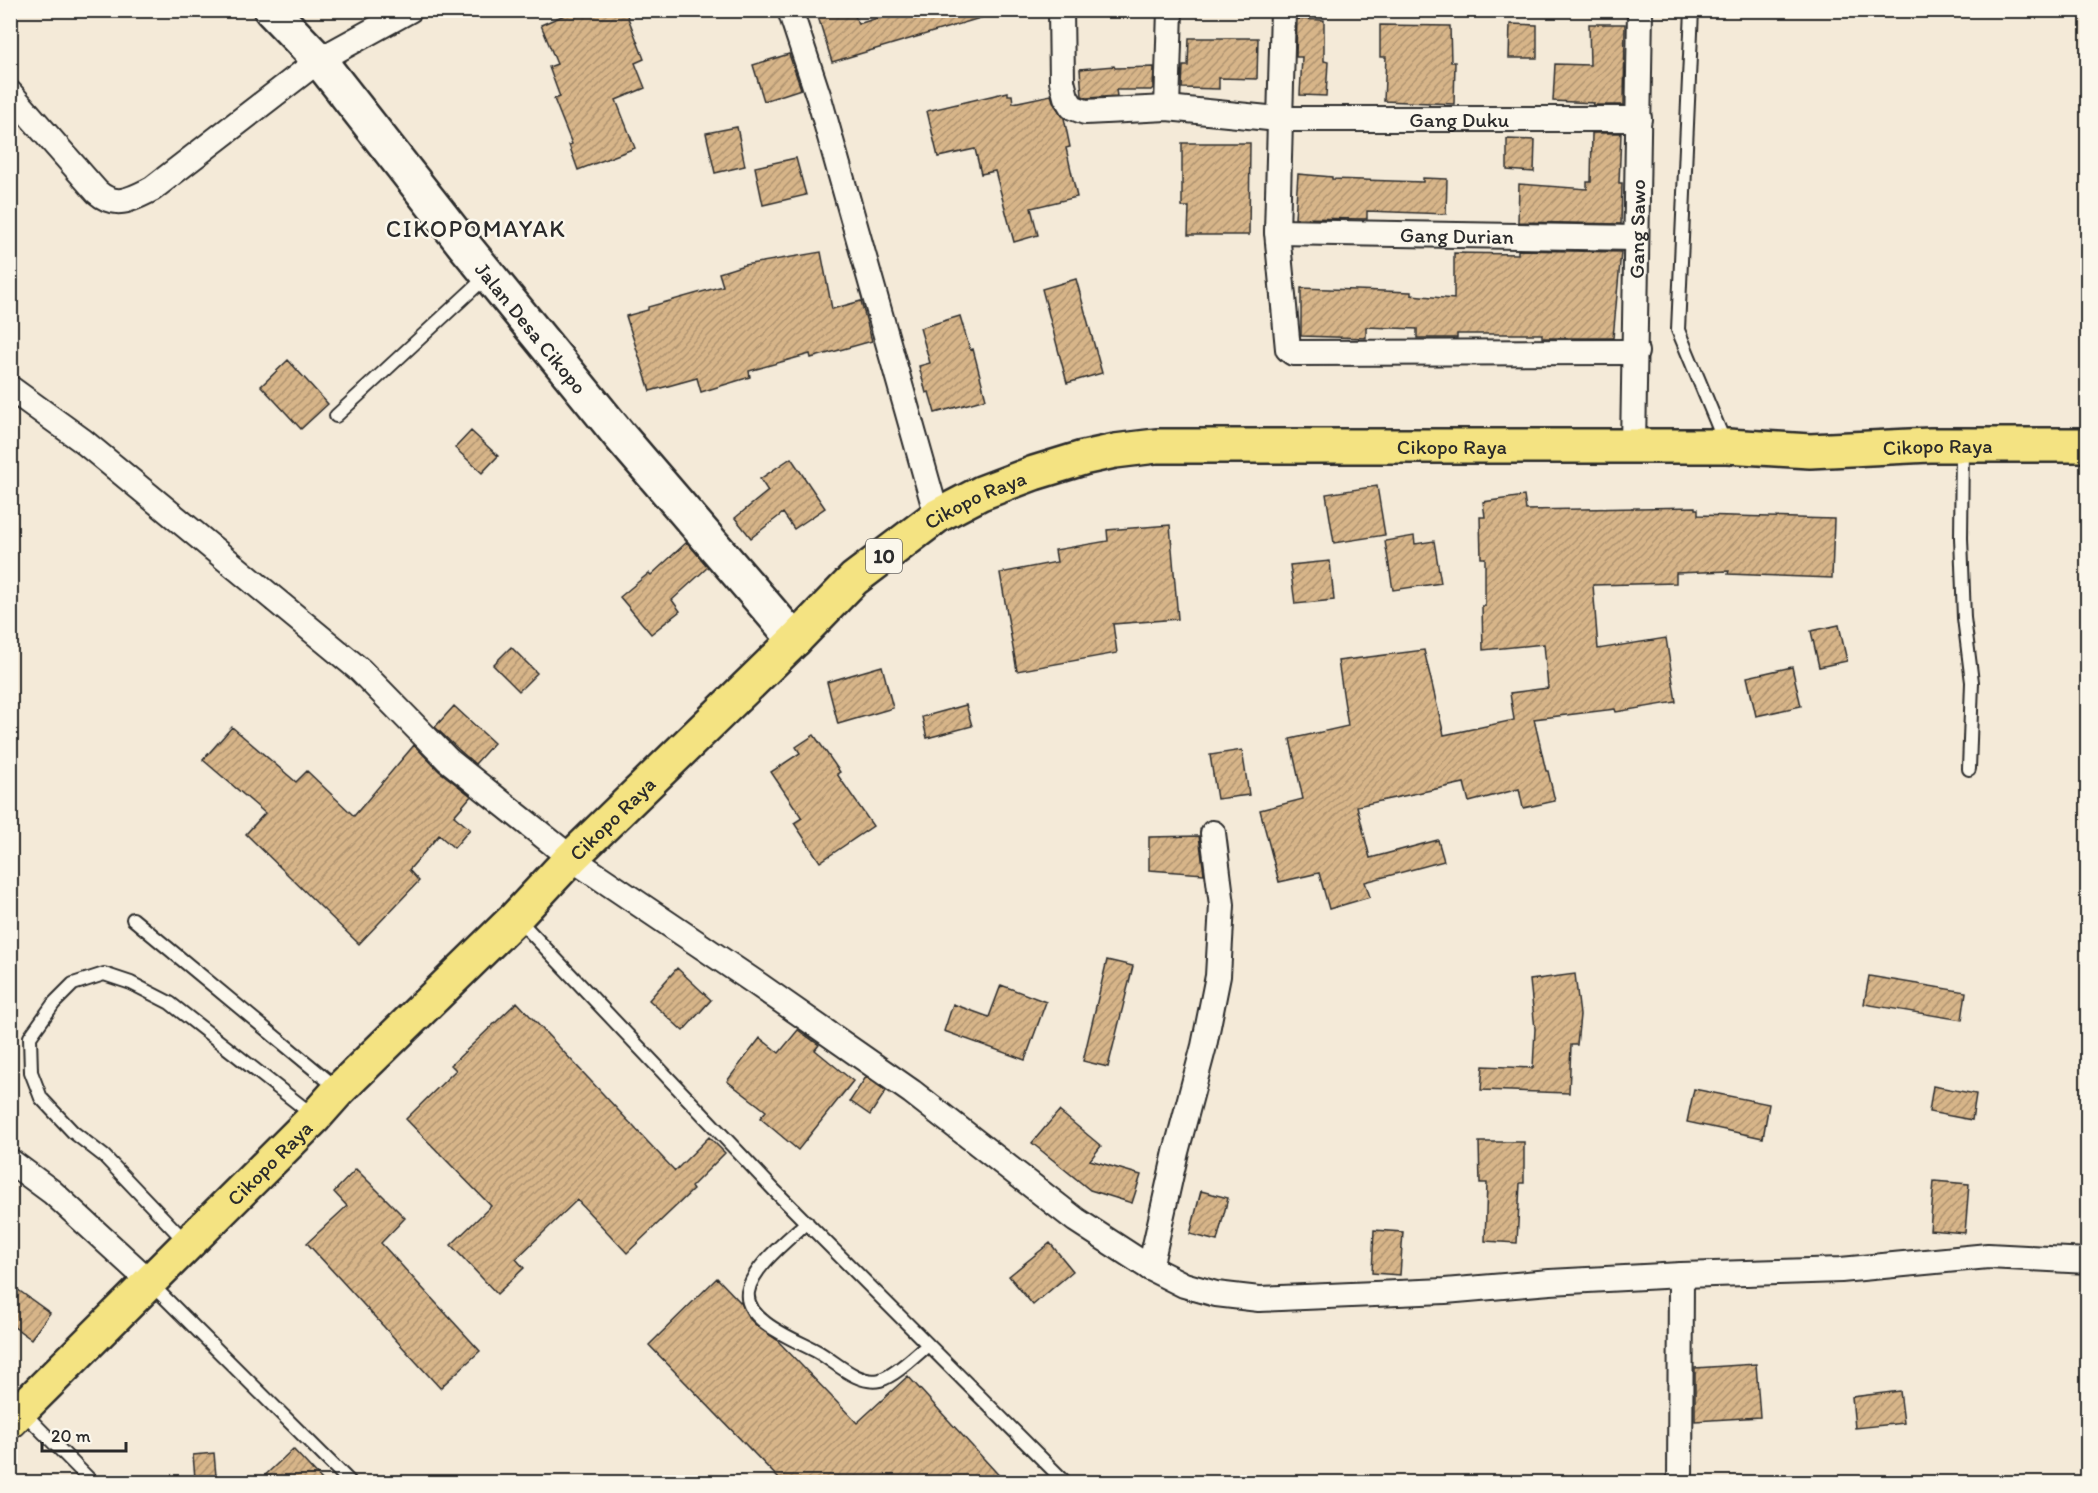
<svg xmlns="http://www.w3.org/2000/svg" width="2098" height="1493" font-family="Itim,sans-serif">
  <defs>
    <pattern id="building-hatch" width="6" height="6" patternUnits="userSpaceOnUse" patternTransform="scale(1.5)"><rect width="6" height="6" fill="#d7b589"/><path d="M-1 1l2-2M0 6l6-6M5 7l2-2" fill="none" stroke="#af9370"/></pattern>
  </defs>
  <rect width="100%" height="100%" fill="#f4ead8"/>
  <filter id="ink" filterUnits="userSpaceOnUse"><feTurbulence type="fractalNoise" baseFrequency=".0167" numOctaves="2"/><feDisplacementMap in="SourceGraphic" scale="12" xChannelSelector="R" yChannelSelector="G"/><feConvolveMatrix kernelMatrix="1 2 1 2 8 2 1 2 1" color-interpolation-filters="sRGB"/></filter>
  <g filter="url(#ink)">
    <path fill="url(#building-hatch)" stroke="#2b2b2b" stroke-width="1.5" d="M 576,10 L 625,10 L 644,59 L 635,63 L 645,88 L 616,100 L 635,148 L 578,170 L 569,145 L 572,144 L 554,99 L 560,97 L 549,67 L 557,64 L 541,25 Z
      M 816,10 L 853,10 L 858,24 L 903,10 L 986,10 L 987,16 L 832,62 Z
      M 1297,19 L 1324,20 L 1324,61 L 1328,62 L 1326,96 L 1300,95 L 1302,57 L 1296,57 Z
      M 1510,24 L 1537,25 L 1537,58 L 1509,58 Z
      M 1589,24 L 1625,24 L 1624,105 L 1593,105 L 1594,103 L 1553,101 L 1555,64 L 1590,65 Z
      M 1380,25 L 1450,26 L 1451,62 L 1455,62 L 1454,104 L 1384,101 L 1386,57 L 1380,57 Z
      M 1189,38 L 1258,38 L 1257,79 L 1219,78 L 1219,89 L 1182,88 L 1183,66 L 1188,66 Z
      M 789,54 L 801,89 L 764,101 L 753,65 Z
      M 1114,66 L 1115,68 L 1154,67 L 1153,88 L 1151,90 L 1116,90 L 1117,96 L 1087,98 L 1082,96 L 1080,69 Z
      M 1008,92 L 1008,95 L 1012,95 L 1013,103 L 1051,95 L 1054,104 L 1064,118 L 1070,147 L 1066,148 L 1077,197 L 1031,208 L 1038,235 L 1014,242 L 995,171 L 981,174 L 975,149 L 938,157 L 927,111 Z
      M 737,127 L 745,166 L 715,173 L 706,133 Z
      M 1592,133 L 1621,133 L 1619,183 L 1622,183 L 1621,224 L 1518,222 L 1519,184 L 1587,189 L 1587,182 L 1591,182 Z
      M 1507,139 L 1535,140 L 1534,172 L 1507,170 Z
      M 1182,143 L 1250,143 L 1249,235 L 1188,235 L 1189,207 L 1182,207 Z
      M 796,158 L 806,195 L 763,205 L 755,167 Z
      M 1298,174 L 1332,177 L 1332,179 L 1423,182 L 1423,178 L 1447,179 L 1446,214 L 1367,211 L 1367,219 L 1295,218 Z
      M 1518,250 L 1621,252 L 1613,338 L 1542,338 L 1542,334 L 1457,334 L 1457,338 L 1417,338 L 1417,329 L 1366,327 L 1366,338 L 1301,336 L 1301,288 L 1411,292 L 1411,295 L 1454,299 L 1454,253 L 1518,254 Z
      M 821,252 L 832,309 L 861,301 L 872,341 L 811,358 L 810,354 L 749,371 L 750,377 L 701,392 L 697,378 L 650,391 L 626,316 L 648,310 L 648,307 L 723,286 L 719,273 L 744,265 Z
      M 1076,279 L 1102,373 L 1067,383 L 1042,289 Z
      M 960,316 L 970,350 L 973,349 L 986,399 L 935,413 L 929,392 L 926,393 L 919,366 L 930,363 L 920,328 Z
      M 288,360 L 328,404 L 301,429 L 261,386 Z
      M 471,431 L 498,456 L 482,473 L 455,448 Z
      M 791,458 L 825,508 L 794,529 L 783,513 L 751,538 L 735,518 L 768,491 L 760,479 Z
      M 1377,486 L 1385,535 L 1334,543 L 1326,494 Z
      M 1524,496 L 1526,510 L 1695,507 L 1695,509 L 1698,509 L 1698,515 L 1834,519 L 1832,578 L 1728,574 L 1729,571 L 1676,573 L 1676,583 L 1593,585 L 1598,649 L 1666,638 L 1676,702 L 1616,712 L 1615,709 L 1534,719 L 1546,771 L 1548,771 L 1555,801 L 1523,808 L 1519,789 L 1469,802 L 1464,783 L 1357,806 L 1370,858 L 1438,840 L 1444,861 L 1365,882 L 1370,897 L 1329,909 L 1319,873 L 1279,882 L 1260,810 L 1303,799 L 1290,739 L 1348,726 L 1338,661 L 1424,650 L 1444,735 L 1514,720 L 1510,693 L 1548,688 L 1544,644 L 1483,650 L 1482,606 L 1485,606 L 1485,558 L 1481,558 L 1480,517 L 1485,517 L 1483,502 Z
      M 1170,525 L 1178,619 L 1113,624 L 1117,653 L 1017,671 L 1000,573 L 1057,562 L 1055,550 L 1108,541 L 1107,530 Z
      M 1414,536 L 1415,544 L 1434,541 L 1441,583 L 1393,590 L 1385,541 Z
      M 687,542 L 708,567 L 672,600 L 680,611 L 651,634 L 620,597 L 649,573 L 651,575 Z
      M 1330,561 L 1334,600 L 1295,604 L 1290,565 Z
      M 1839,625 L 1847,661 L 1819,667 L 1811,631 Z
      M 511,647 L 537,673 L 519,691 L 493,665 Z
      M 882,666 L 893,708 L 838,724 L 827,682 Z
      M 1792,667 L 1801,706 L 1756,716 L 1747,677 Z
      M 966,705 L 972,726 L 927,738 L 922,717 Z
      M 454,706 L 494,743 L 475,764 L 458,749 L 435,727 Z
      M 232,727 L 296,782 L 307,771 L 354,816 L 414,745 L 439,771 L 471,796 L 454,816 L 470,829 L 454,848 L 439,835 L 409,870 L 419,881 L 359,944 L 246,834 L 265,813 L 203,760 Z
      M 814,735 L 840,772 L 837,774 L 873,826 L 820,862 L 794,823 L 802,818 L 771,772 L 800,753 L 796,747 Z
      M 1242,750 L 1249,795 L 1217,799 L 1210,755 Z
      M 1199,836 L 1204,874 L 1149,870 L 1149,837 Z
      M 1107,960 L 1133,966 L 1108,1067 L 1083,1061 Z
      M 677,968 L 711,1000 L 683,1031 L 649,1000 Z
      M 1575,974 L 1580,1015 L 1577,1045 L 1571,1045 L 1569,1093 L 1481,1090 L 1483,1066 L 1533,1068 L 1535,1029 L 1530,980 Z
      M 1869,976 L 1966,992 L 1962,1020 L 1864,1004 Z
      M 1001,985 L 1046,1002 L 1025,1060 L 944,1031 L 953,1004 L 989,1017 Z
      M 517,1002 L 675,1171 L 709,1137 L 725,1153 L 691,1187 L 693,1190 L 627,1253 L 577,1200 L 516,1259 L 524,1268 L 497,1294 L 451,1245 L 491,1206 L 406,1119 L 456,1070 L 451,1065 Z
      M 798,1030 L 819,1045 L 815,1050 L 853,1081 L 798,1150 L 760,1118 L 766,1111 L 727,1081 L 760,1038 L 779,1053 Z
      M 866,1077 L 886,1091 L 870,1115 L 850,1101 Z
      M 1933,1086 L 1976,1094 L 1972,1120 L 1929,1112 Z
      M 1694,1089 L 1769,1104 L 1763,1138 L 1687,1122 Z
      M 1059,1111 L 1101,1146 L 1090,1160 L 1141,1175 L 1132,1203 L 1090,1190 L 1032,1143 Z
      M 1479,1142 L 1524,1142 L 1524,1183 L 1520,1183 L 1517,1243 L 1485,1241 L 1487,1183 L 1480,1183 Z
      M 356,1169 L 405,1218 L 381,1243 L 480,1351 L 440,1388 L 307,1243 L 347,1206 L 334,1192 Z
      M 1934,1181 L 1969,1184 L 1965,1233 L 1930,1230 Z
      M 1201,1191 L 1228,1198 L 1217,1241 L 1190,1234 Z
      M 1374,1230 L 1403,1232 L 1400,1275 L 1372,1273 Z
      M 1050,1243 L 1073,1271 L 1033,1305 L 1009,1276 Z
      M 717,1278 L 741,1303 L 749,1318 L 759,1328 L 777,1340 L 857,1423 L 908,1376 L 1005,1482 L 782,1482 L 649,1345 Z
      M 10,1284 L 50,1313 L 31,1339 L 10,1324 Z
      M 1756,1364 L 1760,1417 L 1695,1421 L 1695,1368 Z
      M 1900,1391 L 1904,1423 L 1855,1428 L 1852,1397 Z
      M 293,1449 L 324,1482 L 258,1482 Z
      M 214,1453 L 216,1476 L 195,1478 L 193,1455 Z"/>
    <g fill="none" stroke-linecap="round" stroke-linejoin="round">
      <g stroke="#2b2b2b" stroke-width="16">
        <path id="service" d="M 1692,10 L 1678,330 L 1725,443
          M 336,416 L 487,276
          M 1962,447 L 1961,538 L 1964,618 L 1972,682 L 1969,769
          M 517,918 L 776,1192 L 1065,1482
          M 133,919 L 338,1089
          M 807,1222 C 789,1239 752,1267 748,1292 C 744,1322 799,1341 818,1352 C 837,1363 858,1385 880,1380 C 895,1376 916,1355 928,1345
          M 186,1242 L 104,1156 L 73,1132 L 41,1098 L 31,1072 L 30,1037 L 54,1003 L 73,984 L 104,974 L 131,983 L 170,1003 L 314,1116
          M 150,1283 L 350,1482
          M 22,1411 L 92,1482"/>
      </g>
      <g stroke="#2b2b2b" stroke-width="28">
        <g id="minor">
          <path d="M 790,10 L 819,98 L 937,516"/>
          <path id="s1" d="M 1061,10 L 1062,81 L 1066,97 L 1072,107 L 1085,112 L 1167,108 L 1279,119 L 1639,119"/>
          <path d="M 1283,10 L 1277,232 L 1288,349 L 1293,353 L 1636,352"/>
          <path d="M 10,93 L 97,192 C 116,209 132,199 152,189 L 319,60 L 410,10"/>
          <path d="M 1167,108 L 1170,10"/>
          <path id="s2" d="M 1277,232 L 1636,238"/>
          <path d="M 10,388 L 83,441 L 360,670 L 448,760 L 571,858 L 756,983 L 912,1092 L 1076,1220 L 1150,1268 L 1184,1285 L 1216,1294 L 1259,1299 L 1445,1291 L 1550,1282 L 1681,1275 L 1841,1270 L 1988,1256 L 2088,1261"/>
          <path id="s3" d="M 1633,448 L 1640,10"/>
          <path d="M 10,1161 L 52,1192 L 150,1282"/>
          <path d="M 1150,1268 L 1176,1152 L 1204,1046 L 1218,976 L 1222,905 L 1213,833"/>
          <path d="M 1680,1482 L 1681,1275"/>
        </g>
      </g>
      <g stroke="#2b2b2b" stroke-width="38">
        <g id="secondary">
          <path id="s4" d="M 271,10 L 319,60 L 464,245 L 619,435 L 795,640"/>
        </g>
      </g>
      <g stroke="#2b2b2b" stroke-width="38">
        <g id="trunk">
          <path id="s5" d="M 10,1421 L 315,1117 L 339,1090 L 516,917 L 571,858 L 795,640 L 854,579 L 937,516 L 981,493 L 1034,473 L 1083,458 L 1115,451 L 1156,446 L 1727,446 L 1810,451 L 1930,445 L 2088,445"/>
        </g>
      </g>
      <use href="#service" stroke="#fbf7ec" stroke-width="12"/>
      <use href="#minor" stroke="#fbf7ec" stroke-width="24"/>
      <use href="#secondary" stroke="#fbf7ec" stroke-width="33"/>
      <use href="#trunk" stroke="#f4e382" stroke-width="33"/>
    </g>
  </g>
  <g text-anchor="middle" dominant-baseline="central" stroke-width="5" stroke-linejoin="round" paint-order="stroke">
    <rect fill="#fbf7ec" stroke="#696865" stroke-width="1.5" x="866" y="539" width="36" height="34" rx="4.5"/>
    <g font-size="20" font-weight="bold" fill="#2b2b2b">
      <text x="884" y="556">10</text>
    </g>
    <g font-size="21" fill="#2b2b2b" stroke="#fbf7ec">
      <text stroke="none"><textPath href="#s1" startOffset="488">Gang Duku</textPath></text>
      <text stroke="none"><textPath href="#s3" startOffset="219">Gang Sawo</textPath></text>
      <text stroke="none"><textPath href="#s2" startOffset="180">Gang Durian</textPath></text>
      <text stroke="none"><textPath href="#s4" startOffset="411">Jalan Desa Cikopo</textPath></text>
      <text stroke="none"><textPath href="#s5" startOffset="2310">Cikopo Raya</textPath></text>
      <text stroke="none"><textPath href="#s5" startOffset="1824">Cikopo Raya</textPath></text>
      <text stroke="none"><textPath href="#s5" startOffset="1338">Cikopo Raya</textPath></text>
      <text stroke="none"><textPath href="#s5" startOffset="852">Cikopo Raya</textPath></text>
      <text stroke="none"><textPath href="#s5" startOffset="366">Cikopo Raya</textPath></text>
    </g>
    <g font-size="24" letter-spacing="1.5" fill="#2b2b2b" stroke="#fbf7ec">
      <text x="476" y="228">CIKOPOMAYAK</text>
    </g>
  </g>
  <rect width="2098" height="1493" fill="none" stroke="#fbf7ec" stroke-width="36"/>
  <rect x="18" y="18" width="2062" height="1457" fill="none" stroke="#2b2b2b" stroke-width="2" filter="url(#ink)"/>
  <path d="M42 1442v9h84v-9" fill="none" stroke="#2b2b2b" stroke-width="3"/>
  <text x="51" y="1442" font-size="18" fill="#2b2b2b" stroke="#fbf7ec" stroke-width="4.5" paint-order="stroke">20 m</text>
</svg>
